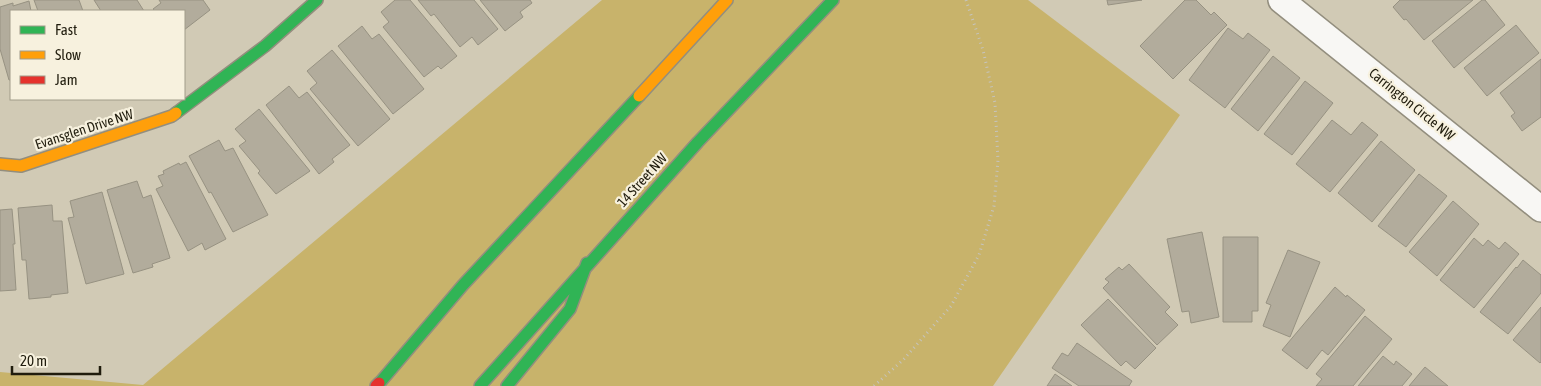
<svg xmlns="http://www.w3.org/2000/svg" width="1541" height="386" font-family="'Asap Condensed',sans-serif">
  <rect width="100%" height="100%" fill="#d1cab5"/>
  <path fill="#c8b36b" d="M 602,0 L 1028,0 L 1180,115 L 993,386 L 0,386 L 0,372 L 143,385 Z"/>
  <path fill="#b2ac9c" stroke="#979282" d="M 34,0 L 79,0 L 83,11 L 38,11 Z
    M 94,0 L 137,0 L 144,11 L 101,11 Z
    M 159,0 L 203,0 L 210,10 L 184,30 L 184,11 L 155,11 L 153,9 L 161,3 Z
    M 395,0 L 410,0 L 457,56 L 441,69 L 438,66 L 424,77 L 383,27 L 389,22 L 381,12 Z
    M 418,0 L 474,0 L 498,29 L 478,45 L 472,37 L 460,47 L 434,14 L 431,16 Z
    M 480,0 L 530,0 L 532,3 L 520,12 L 523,17 L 505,31 Z
    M 1107,0 L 1142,0 L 1108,5 Z
    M 1185,0 L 1196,0 L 1211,15 L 1214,12 L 1227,25 L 1173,79 L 1140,46 Z
    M 1400,0 L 1473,0 L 1424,40 L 1406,19 L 1404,20 L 1393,7 Z
    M 1482,0 L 1485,0 L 1505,25 L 1454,68 L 1432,41 Z
    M 29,1 L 31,11 L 11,11 L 11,80 L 9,80 L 0,49 L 0,7 L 13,3 L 13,6 Z
    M 1516,25 L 1539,53 L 1487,96 L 1464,68 Z
    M 362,26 L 372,39 L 379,34 L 424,89 L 393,114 L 338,46 Z
    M 1228,28 L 1243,39 L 1248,33 L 1270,50 L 1225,108 L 1189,80 Z
    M 332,50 L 390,119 L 358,146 L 310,89 L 317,83 L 307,71 Z
    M 1273,56 L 1300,78 L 1258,131 L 1231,109 Z
    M 1541,59 L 1541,117 L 1522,131 L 1511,116 L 1515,113 L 1500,93 Z
    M 1305,81 L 1333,103 L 1292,155 L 1264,134 Z
    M 289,86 L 299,98 L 307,92 L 350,145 L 332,159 L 334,162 L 319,174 L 266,105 Z
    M 259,109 L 310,171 L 276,194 L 258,173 L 260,171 L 239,146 L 246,141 L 235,129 Z
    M 1332,120 L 1351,135 L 1362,122 L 1378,135 L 1330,192 L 1296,164 Z
    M 219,140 L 225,151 L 233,148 L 268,215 L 233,232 L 211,192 L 209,193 L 189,156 Z
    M 1381,141 L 1415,170 L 1372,222 L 1338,193 Z
    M 186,162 L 226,239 L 205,250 L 202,243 L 188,251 L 156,189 L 163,186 L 158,176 L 164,174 L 163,171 L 179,163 L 180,165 Z
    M 1419,174 L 1447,196 L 1406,247 L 1378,226 Z
    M 137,181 L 143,198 L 151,195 L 170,258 L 152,264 L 153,267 L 133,273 L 107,190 Z
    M 102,192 L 124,274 L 86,284 L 68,218 L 74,217 L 70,201 Z
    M 1453,201 L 1479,224 L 1437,276 L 1409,252 Z
    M 52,205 L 53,221 L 62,221 L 68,293 L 51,295 L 51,297 L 29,299 L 26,260 L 22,260 L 18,208 Z
    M 12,209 L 15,244 L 13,244 L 16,290 L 0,291 L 0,210 Z
    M 1202,232 L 1219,317 L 1191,323 L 1189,311 L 1182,312 L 1167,239 Z
    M 1223,237 L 1258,237 L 1258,311 L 1252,311 L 1252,322 L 1223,322 Z
    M 1474,238 L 1483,246 L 1488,240 L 1499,249 L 1505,242 L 1519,254 L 1474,308 L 1440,280 Z
    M 1288,250 L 1320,262 L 1290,337 L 1263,326 L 1271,305 L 1266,303 Z
    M 1523,260 L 1541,275 L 1541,293 L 1508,334 L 1480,312 L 1516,267 L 1517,268 Z
    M 1129,264 L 1170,307 L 1165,312 L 1178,325 L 1157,345 L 1103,288 L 1109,282 L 1105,279 L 1119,267 L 1122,270 Z
    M 1335,287 L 1346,297 L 1347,295 L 1365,310 L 1328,355 L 1322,350 L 1307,369 L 1282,350 Z
    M 1108,299 L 1156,348 L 1135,369 L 1126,361 L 1121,366 L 1081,325 Z
    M 1541,307 L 1541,362 L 1540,363 L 1513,340 Z
    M 1365,316 L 1392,339 L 1353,386 L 1316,386 L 1322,379 L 1316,374 Z
    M 1077,343 L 1132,381 L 1129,386 L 1079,386 L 1052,368 L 1062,353 L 1068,356 Z
    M 1383,356 L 1394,365 L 1396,361 L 1412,374 L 1402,386 L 1358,386 Z
    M 1425,367 L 1448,386 L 1409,386 Z
    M 1055,374 L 1072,386 L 1047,386 Z"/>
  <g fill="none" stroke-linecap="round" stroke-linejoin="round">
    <g stroke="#938e7e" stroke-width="28">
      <path id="street" d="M 1281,0 L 1541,209"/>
    </g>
    <g stroke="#938e7e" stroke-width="14">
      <path id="fast" d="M 176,113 L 265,46 L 317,0
        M 377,386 L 463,285 L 639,96
        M 480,386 L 698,142 L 833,0
        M 507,386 L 570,309 L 587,263"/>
    </g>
    <g stroke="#938e7e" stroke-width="14">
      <path id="slow" d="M 639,96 L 727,0
        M 0,164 L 21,166 L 172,116 L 176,113"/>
    </g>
    <g stroke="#938e7e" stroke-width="14">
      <path id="jam" d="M 376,386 L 379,383"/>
    </g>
    <path stroke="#c6c4be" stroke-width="3" stroke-dasharray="1 4" stroke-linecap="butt" d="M 874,386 L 904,359 L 951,306 L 979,255 L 994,206 L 998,160 L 995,103 L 983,50 L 966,0"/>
    <use href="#street" stroke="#f8f7f4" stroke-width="25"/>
    <use href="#fast" stroke="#30b455" stroke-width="11"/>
    <use href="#slow" stroke="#ff9f0a" stroke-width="11"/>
    <use href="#jam" stroke="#e5322d" stroke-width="11"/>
  </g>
  <g text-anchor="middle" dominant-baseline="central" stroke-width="4.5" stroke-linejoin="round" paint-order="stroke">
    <g font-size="14" fill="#201c0d" stroke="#f7f1de">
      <text transform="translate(1412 104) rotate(39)">Carrington Circle NW</text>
      <text transform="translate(84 129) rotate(-18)">Evansglen Drive NW</text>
      <text transform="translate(642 180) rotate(-48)">14 Street NW</text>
    </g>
  </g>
  <rect x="10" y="10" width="175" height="90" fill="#f7f1de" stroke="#a19c8a"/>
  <rect x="20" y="26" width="25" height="8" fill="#30b455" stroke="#a19c8a"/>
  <text x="55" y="35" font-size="15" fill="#201c0d">Fast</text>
  <rect x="20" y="51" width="25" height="8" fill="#ff9f0a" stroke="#a19c8a"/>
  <text x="55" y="60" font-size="15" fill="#201c0d">Slow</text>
  <rect x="20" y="76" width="25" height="8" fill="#e5322d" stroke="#a19c8a"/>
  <text x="55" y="85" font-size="15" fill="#201c0d">Jam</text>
  <path d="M12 366v8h88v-8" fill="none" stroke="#201c0d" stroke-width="2.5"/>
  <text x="20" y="366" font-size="15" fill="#201c0d" stroke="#f7f1de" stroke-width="4" paint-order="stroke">20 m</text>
</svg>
